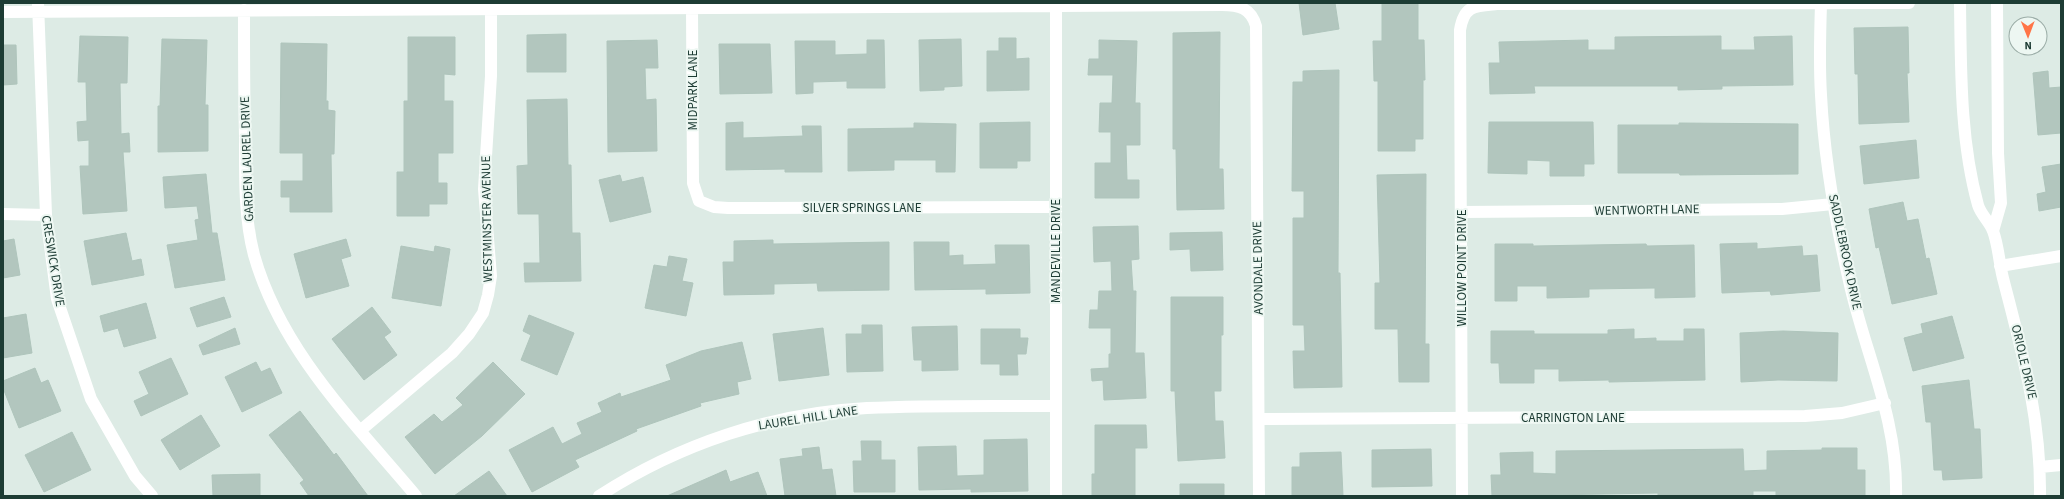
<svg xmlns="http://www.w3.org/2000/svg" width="2064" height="499" font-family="'Source Sans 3',sans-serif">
  <rect width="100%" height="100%" fill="#ddebe5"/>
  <path fill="#b2c6be" stroke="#afc5bc" d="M 1299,3 L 1335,3 L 1339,29 L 1303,35 Z
    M 1382,3 L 1418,3 L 1418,40 L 1424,40 L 1425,80 L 1423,80 L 1423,139 L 1415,139 L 1415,151 L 1378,151 L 1378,81 L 1374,81 L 1373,41 L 1382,41 Z
    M 1908,27 L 1909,73 L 1907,73 L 1909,122 L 1859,124 L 1858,74 L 1855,74 L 1854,28 Z
    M 1220,32 L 1219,169 L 1223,169 L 1224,209 L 1177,210 L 1176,149 L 1173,149 L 1173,33 Z
    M 566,34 L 566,72 L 527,72 L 527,35 Z
    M 80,36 L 128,37 L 127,83 L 120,83 L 121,134 L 129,133 L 130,152 L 123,152 L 127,211 L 83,214 L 80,166 L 89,166 L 89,140 L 78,141 L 77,122 L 87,121 L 86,82 L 78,82 Z
    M 1721,36 L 1721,50 L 1755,50 L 1754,37 L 1792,36 L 1793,85 L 1722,86 L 1722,89 L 1678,90 L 1678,86 L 1534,86 L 1535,93 L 1490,94 L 1489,63 L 1500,63 L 1499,42 L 1588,40 L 1588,50 L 1615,50 L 1615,37 Z
    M 408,37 L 455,37 L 455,75 L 444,74 L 444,101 L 453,101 L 453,153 L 438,153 L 438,183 L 447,183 L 447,204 L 429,204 L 429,216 L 397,216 L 397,172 L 404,172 L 404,101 L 408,101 Z
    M 999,38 L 1016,38 L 1016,59 L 1029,58 L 1029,90 L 987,91 L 987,51 L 999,51 Z
    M 162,39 L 207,40 L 205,105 L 208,105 L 208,151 L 158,152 L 158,106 L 160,106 Z
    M 961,39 L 962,86 L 944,87 L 944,90 L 920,91 L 919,40 Z
    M 657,40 L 658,68 L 645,68 L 646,100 L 656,99 L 657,151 L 608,152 L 607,41 Z
    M 867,40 L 884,40 L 885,88 L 847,88 L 847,81 L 813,82 L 813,93 L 796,94 L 795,41 L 835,41 L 835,55 L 867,54 Z
    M 1099,40 L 1137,41 L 1135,103 L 1140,103 L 1140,145 L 1126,145 L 1127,180 L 1139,180 L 1139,198 L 1095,198 L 1095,163 L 1111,163 L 1111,132 L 1099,132 L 1100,103 L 1112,103 L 1113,75 L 1088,75 L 1089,59 L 1099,59 Z
    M 281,43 L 327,44 L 326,101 L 328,101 L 328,110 L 335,111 L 334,154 L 331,154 L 332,212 L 290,212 L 290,197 L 281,197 L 281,181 L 303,181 L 303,153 L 280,153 Z
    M 719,44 L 770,44 L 772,93 L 720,94 Z
    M 3,45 L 16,45 L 17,84 L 3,85 Z
    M 1339,70 L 1338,273 L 1340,273 L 1342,387 L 1294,388 L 1293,351 L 1305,351 L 1304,325 L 1293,325 L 1293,218 L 1304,218 L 1304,191 L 1292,191 L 1293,82 L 1303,82 L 1303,71 Z
    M 2048,71 L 2049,88 L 2061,87 L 2061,133 L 2038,135 L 2033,73 Z
    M 567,99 L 568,165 L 571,165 L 572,233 L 580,233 L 581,281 L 525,282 L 524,263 L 540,263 L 539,214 L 518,214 L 517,166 L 528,165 L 527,100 Z
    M 743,122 L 743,138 L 803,136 L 802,126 L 821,126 L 822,172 L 785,172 L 785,169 L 726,170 L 726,123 Z
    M 1030,122 L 1030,161 L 1017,161 L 1017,168 L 980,168 L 980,123 Z
    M 1489,122 L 1593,122 L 1594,164 L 1584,164 L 1584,176 L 1550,176 L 1550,161 L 1527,160 L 1527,174 L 1488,173 Z
    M 914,123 L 956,124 L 955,172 L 936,172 L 936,160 L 894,160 L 894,170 L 848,171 L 848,129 L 914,128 Z
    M 1679,123 L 1798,124 L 1798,174 L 1680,175 L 1679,173 L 1618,173 L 1618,125 L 1679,125 Z
    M 1916,140 L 1919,178 L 1864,184 L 1860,146 Z
    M 2061,164 L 2061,207 L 2039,211 L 2037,194 L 2046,192 L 2042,167 Z
    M 206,174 L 212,233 L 217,233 L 225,280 L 175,288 L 167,245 L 198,240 L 195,220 L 199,219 L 197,206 L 165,208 L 163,177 Z
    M 1426,174 L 1425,344 L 1429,344 L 1429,382 L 1399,382 L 1398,329 L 1375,329 L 1375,283 L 1380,283 L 1377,175 Z
    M 620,175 L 622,182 L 643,177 L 651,212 L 610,222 L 599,180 Z
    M 1903,202 L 1907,221 L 1918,219 L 1926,259 L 1929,258 L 1937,294 L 1892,304 L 1879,247 L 1876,248 L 1869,209 Z
    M 1138,226 L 1139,259 L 1131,260 L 1133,291 L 1136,291 L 1135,353 L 1144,353 L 1146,398 L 1104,400 L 1103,380 L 1092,381 L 1091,369 L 1109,368 L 1109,354 L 1111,354 L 1111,328 L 1089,328 L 1090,310 L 1098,310 L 1099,291 L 1112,291 L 1111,261 L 1094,262 L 1093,227 Z
    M 1222,232 L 1223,270 L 1191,271 L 1190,249 L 1170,250 L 1170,233 Z
    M 126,233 L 132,261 L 141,259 L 144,275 L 92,285 L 84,241 Z
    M 14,239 L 20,275 L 3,278 L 3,241 Z
    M 346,239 L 351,256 L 341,259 L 349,286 L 306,298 L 294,254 Z
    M 773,240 L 773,244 L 889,242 L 889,290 L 818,291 L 817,283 L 774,284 L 774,294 L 724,295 L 723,262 L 734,262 L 734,241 Z
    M 914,242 L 949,242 L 949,256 L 963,255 L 963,265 L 996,264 L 995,245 L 1029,245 L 1030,293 L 986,294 L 986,289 L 915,290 Z
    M 1757,243 L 1757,249 L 1802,246 L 1803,256 L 1817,255 L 1820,291 L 1771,295 L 1770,291 L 1722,293 L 1720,244 Z
    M 1495,244 L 1533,244 L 1533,246 L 1646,244 L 1647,246 L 1694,245 L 1695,297 L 1655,298 L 1655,288 L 1589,289 L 1589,297 L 1547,298 L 1547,286 L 1517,286 L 1517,301 L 1495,301 Z
    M 401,246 L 434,252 L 435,246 L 450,249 L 441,306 L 392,298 Z
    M 669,256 L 687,259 L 682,281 L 693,283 L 686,316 L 645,308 L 654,265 L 667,267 Z
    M 224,297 L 231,317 L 197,327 L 190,308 Z
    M 1171,297 L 1223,297 L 1223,335 L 1221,335 L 1221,391 L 1214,391 L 1215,421 L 1223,421 L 1225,458 L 1178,461 L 1175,391 L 1171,391 Z
    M 146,303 L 156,338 L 124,347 L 118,328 L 104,332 L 100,316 Z
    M 372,307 L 391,332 L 384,337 L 397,355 L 364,380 L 332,339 Z
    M 26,314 L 32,353 L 3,358 L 3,318 Z
    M 529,315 L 574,333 L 557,375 L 521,360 L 531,335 L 523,331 Z
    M 1952,316 L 1964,358 L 1913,371 L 1904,338 L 1923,333 L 1921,324 Z
    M 862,325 L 882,325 L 883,371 L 847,372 L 846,334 L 862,334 Z
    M 957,326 L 958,370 L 922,371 L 922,360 L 914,360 L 912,327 Z
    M 235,328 L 240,344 L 203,355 L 199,345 Z
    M 823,328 L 829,375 L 779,381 L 773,334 Z
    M 981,329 L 1020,329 L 1020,338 L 1028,338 L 1026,354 L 1017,354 L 1018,375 L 1000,375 L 1000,364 L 981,364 Z
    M 1634,329 L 1634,339 L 1656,338 L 1656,341 L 1684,341 L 1684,329 L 1704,329 L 1705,380 L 1609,382 L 1609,380 L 1559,381 L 1559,369 L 1534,369 L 1534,383 L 1500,383 L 1499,363 L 1491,363 L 1491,331 L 1534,331 L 1534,334 L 1608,334 L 1608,330 Z
    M 1783,331 L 1838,333 L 1837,381 L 1778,380 L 1741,382 L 1740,333 Z
    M 742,342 L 751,379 L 737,382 L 739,394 L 700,403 L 701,406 L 636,429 L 637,431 L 575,460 L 579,467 L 532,492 L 509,450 L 553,427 L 562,444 L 582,434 L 577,423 L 602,412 L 598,403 L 620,393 L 621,397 L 671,380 L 666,365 L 701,351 Z
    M 171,358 L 188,394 L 141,416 L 134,401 L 149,394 L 139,372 Z
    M 256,362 L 261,372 L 270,368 L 282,393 L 242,412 L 225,377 Z
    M 493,362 L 525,394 L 482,436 L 435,474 L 405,437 L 434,414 L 442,422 L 463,405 L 456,398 Z
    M 35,368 L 41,383 L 48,380 L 61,411 L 19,428 L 3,388 L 3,381 Z
    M 1969,380 L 1974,429 L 1980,429 L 1982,478 L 1943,480 L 1942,470 L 1934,470 L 1931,422 L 1926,422 L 1922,386 Z
    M 300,411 L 334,455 L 336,453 L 368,496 L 309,496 L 300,483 L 304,480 L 269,435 Z
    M 201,415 L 220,446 L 180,470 L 161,440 Z
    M 1095,425 L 1146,425 L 1147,448 L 1135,448 L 1135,496 L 1092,496 L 1092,474 L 1095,474 Z
    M 72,432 L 91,470 L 44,492 L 25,455 Z
    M 1027,439 L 1028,491 L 971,492 L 971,489 L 919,490 L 918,447 L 956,446 L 957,476 L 984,475 L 984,440 Z
    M 861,441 L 881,441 L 881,460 L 895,460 L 895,492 L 854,492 L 853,461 L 862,461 Z
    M 819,447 L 822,470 L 832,469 L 836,496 L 785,496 L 780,459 L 803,456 L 802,449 Z
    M 1822,448 L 1857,448 L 1857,470 L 1865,470 L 1865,496 L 1776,496 L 1776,491 L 1753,491 L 1753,496 L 1658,496 L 1658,493 L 1492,496 L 1491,475 L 1501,475 L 1500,453 L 1533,452 L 1533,473 L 1556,474 L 1556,451 L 1743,449 L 1744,471 L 1767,470 L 1767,451 L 1822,450 Z
    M 1431,449 L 1432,486 L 1372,487 L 1372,450 Z
    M 1341,452 L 1343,496 L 1292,496 L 1292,467 L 1300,467 L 1300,453 Z
    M 726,470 L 730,482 L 758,472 L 767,496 L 667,496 Z
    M 489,471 L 507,496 L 454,496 Z
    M 260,474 L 260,496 L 213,496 L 212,475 Z
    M 1180,484 L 1224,484 L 1224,496 L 1180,496 Z"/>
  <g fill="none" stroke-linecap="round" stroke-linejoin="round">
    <path stroke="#fff" stroke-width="12" d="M 38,3 L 46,215 L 57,299 L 91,399 L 135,476 L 152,496
      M 1960,3 C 1961,70 1960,140 1978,205 C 1981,215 1990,222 1993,231 C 1999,247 1999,265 2004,282 C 2023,356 2041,419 2040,496
      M 1821,4 C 1820,34 1819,64 1821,95 C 1824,157 1835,220 1849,281 C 1865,354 1898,418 1896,496
      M 1056,7 L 1056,496
      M 692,8 L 693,183 L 699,201 L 714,207 L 728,208 L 1056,207
      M 244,10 C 244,53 244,95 245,137 C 245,176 244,217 254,255 C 281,351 354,422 416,496
      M 3,12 L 1222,5 C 1239,5 1251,8 1256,26 L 1259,496
      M 1461,212 L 1782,209 L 1833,204
      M 3,214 L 46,215
      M 1993,231 L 2001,203 L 1998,153 L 1997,3
      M 2000,266 L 2061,256
      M 1259,419 L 1805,416 L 1842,413 L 1885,403
      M 361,430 L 452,353 L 469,334 L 483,313 L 488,295 L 491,276 L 484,189 L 491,76 L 491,3
      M 2040,467 L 2061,465
      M 599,496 C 679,444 772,413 867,408 C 930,405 993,406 1056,406
      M 1462,496 L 1460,30 C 1464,5 1475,6 1497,4 L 1909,3"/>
  </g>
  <g text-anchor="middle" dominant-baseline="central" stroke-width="4" stroke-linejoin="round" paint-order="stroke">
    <g font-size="13" fill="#1d3c34" stroke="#edf7f2">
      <text transform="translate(693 90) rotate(-90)">MIDPARK LANE</text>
      <text transform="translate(247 159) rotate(-92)">GARDEN LAUREL DRIVE</text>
      <text x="862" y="208">SILVER SPRINGS LANE</text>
      <text transform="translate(1647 210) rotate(-1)">WENTWORTH LANE</text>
      <text transform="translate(487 219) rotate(-91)">WESTMINSTER AVENUE</text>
      <text transform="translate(1056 251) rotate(-90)">MANDEVILLE DRIVE</text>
      <text transform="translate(1845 252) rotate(78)">SADDLEBROOK DRIVE</text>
      <text transform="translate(53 261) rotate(81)">CRESWICK DRIVE</text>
      <text transform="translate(1258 268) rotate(-91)">AVONDALE DRIVE</text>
      <text transform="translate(1462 268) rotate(-90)">WILLOW POINT DRIVE</text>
      <text transform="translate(2024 362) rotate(77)">ORIOLE DRIVE</text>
      <text transform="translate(808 418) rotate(-9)">LAUREL HILL LANE</text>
      <text x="1573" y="418">CARRINGTON LANE</text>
    </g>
  </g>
  <rect width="2064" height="499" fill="none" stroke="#1d3c34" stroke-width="8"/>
  <g transform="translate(2028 36) rotate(179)"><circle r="19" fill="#edf7f2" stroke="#9aaca6"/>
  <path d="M0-3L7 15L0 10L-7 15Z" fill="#ff7547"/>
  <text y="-6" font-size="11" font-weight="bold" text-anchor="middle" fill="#1d3c34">N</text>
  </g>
</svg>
